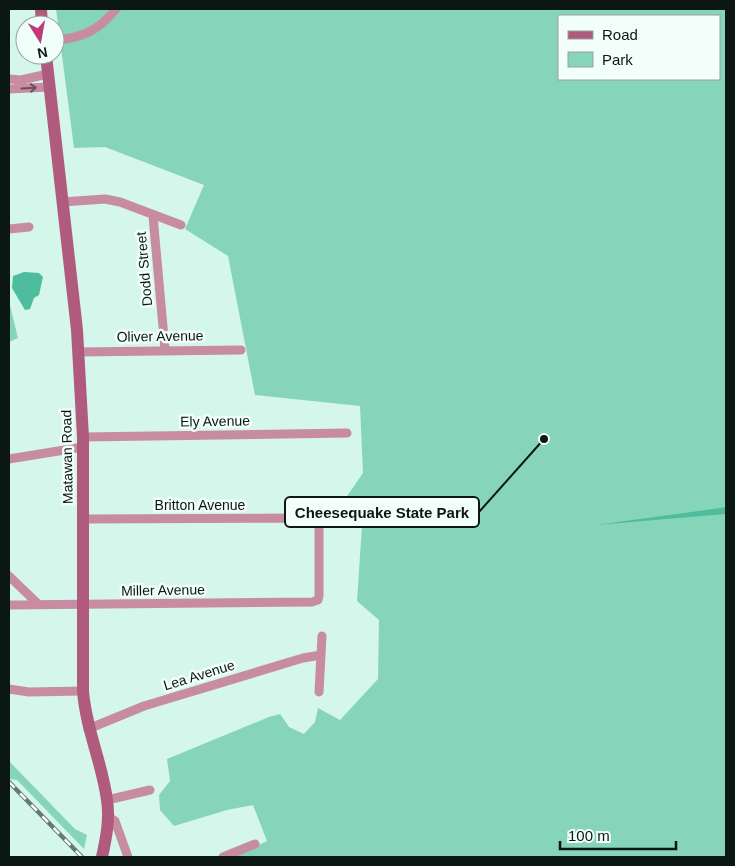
<svg xmlns="http://www.w3.org/2000/svg" width="735" height="866" font-family="Helvetica,sans-serif">
  <rect width="100%" height="100%" fill="#d5f6ea"/>
  <path fill="#86d5bb" fill-rule="evenodd" d="M 56,9 L 726,9 L 726,857 L 235,857 L 267,841 L 253,805 L 227,810 L 174,826 L 160,810 L 159,795 L 170,781 L 167,759 L 269,717 L 280,714 L 289,727 L 304,734 L 315,722 L 318,708 L 340,720 L 378,679 L 379,620 L 357,601 L 363,510 L 343,502 L 363,473 L 360,406 L 255,395 L 228,256 L 185,229 L 204,185 L 105,147 L 74,148 ZM 559,16 L 719,16 L 719,79 L 559,79 Z
    M 9,301 L 18,338 L 9,342 Z
    M 9,761 L 75,829 L 87,835 L 84,849 L 17,780 L 9,779 Z"/>
  <path fill="#4fbd9d" d="M 24,272 L 39,273 L 43,277 L 39,295 L 34,298 L 30,309 L 25,310 L 12,288 L 13,276 Z
    M 726,507 L 726,514 L 596,525 L 713,509 Z"/>
  <g fill="none" stroke-linecap="round" stroke-linejoin="round">
    <path stroke="#c88ca2" stroke-width="9" d="M 55,40 C 83,38 99,30 116,9
      M 9,79 L 21,80 L 48,74
      M 9,89 L 49,87
      M 62,202 L 105,199 L 120,202 L 181,225
      M 153,216 L 165,349
      M 9,229 L 29,227
      M 78,352 L 241,350
      M 83,437 L 347,433
      M 9,459 L 83,447
      M 9,576 L 38,604
      M 9,605 L 312,602 L 318,600 L 319,596 L 319,524 L 312,518 L 83,519
      M 9,689 L 29,692 L 83,691
      M 319,692 L 322,636
      M 88,729 L 144,706 L 303,658 L 321,655
      M 107,800 L 150,790
      M 108,817 L 115,821 L 128,857
      M 223,857 L 255,844"/>
    <path stroke="#b05b7d" stroke-width="12" d="M 41,9 L 42,25
      M 46,55 L 77,330 L 83,437 L 83,691 C 86,730 102,762 107,800 C 110,819 106,839 102,857"/>
    <g stroke="#657a73" stroke-width="4.5">
      <path id="rail" d="M 9,782 L 82,857"/>
    </g>
    <use href="#rail" stroke="#f1fef9" stroke-width="2.5" stroke-dasharray="8" stroke-linecap="butt"/>
  </g>
  <defs><path id="oneway-shaft" d="M-6 0H5M1.5-3L5.5 0L1.5 3" fill="none" stroke-width="1.6" stroke-linecap="round" stroke-linejoin="round" transform="scale(1.25)"/></defs>
  <use stroke="#6a525a" href="#oneway-shaft" transform="translate(29 88) rotate(-3)"/>
  <g text-anchor="middle" dominant-baseline="central" stroke-width="5" stroke-linejoin="round" paint-order="stroke">
    <g font-size="14" fill="#0b1713" stroke="#f1fef9">
      <text transform="translate(144 269) rotate(-95)">Dodd Street</text>
      <text transform="translate(160 336) rotate(-1)">Oliver Avenue</text>
      <text transform="translate(215 421) rotate(-1)">Ely Avenue</text>
      <text transform="translate(67 457) rotate(-91)">Matawan Road</text>
      <text x="200" y="505">Britton Avenue</text>
      <text transform="translate(163 590) rotate(-1)">Miller Avenue</text>
      <text transform="translate(199 675) rotate(-17)">Lea Avenue</text>
    </g>
  </g>
  <path fill="none" stroke="#0b1713" stroke-width="2" d="M544 439L479 512"/>
  <circle fill="#0b1713" stroke="#f1fef9" stroke-width="2" cx="544" cy="439" r="5"/>
  <rect fill="#f1fef9" stroke="#0b1713" stroke-width="2" x="285" y="497" width="194" height="30" rx="5"/>
  <g font-size="15" text-anchor="middle" font-weight="bold" fill="#0b1713">
    <text x="382" y="518">Cheesequake State Park</text>
  </g>
  <rect width="735" height="866" fill="none" stroke="#0b1713" stroke-width="20"/>
  <rect x="558" y="15" width="162" height="65" fill="#f1fef9" stroke="#95a29d"/>
  <rect x="568" y="31" width="25" height="8" fill="#b05b7d" stroke="#95a29d"/>
  <text x="602" y="40" font-size="15" fill="#0b1713">Road</text>
  <rect x="568" y="52" width="25" height="15" fill="#86d5bb" stroke="#95a29d"/>
  <text x="602" y="65" font-size="15" fill="#0b1713">Park</text>
  <g transform="translate(40 40) rotate(169)"><circle r="24" fill="#f1fef9" stroke="#95a29d"/>
  <path d="M0-4L9 19L0 12L-9 19Z" fill="#c03978"/>
  <text y="-8" font-size="14" font-weight="bold" text-anchor="middle" fill="#0b1713">N</text>
  </g>
  <path d="M560 841v8h116v-8" fill="none" stroke="#0b1713" stroke-width="2.5"/>
  <text x="568" y="841" font-size="15" fill="#0b1713" stroke="#f1fef9" stroke-width="4" paint-order="stroke">100 m</text>
</svg>
